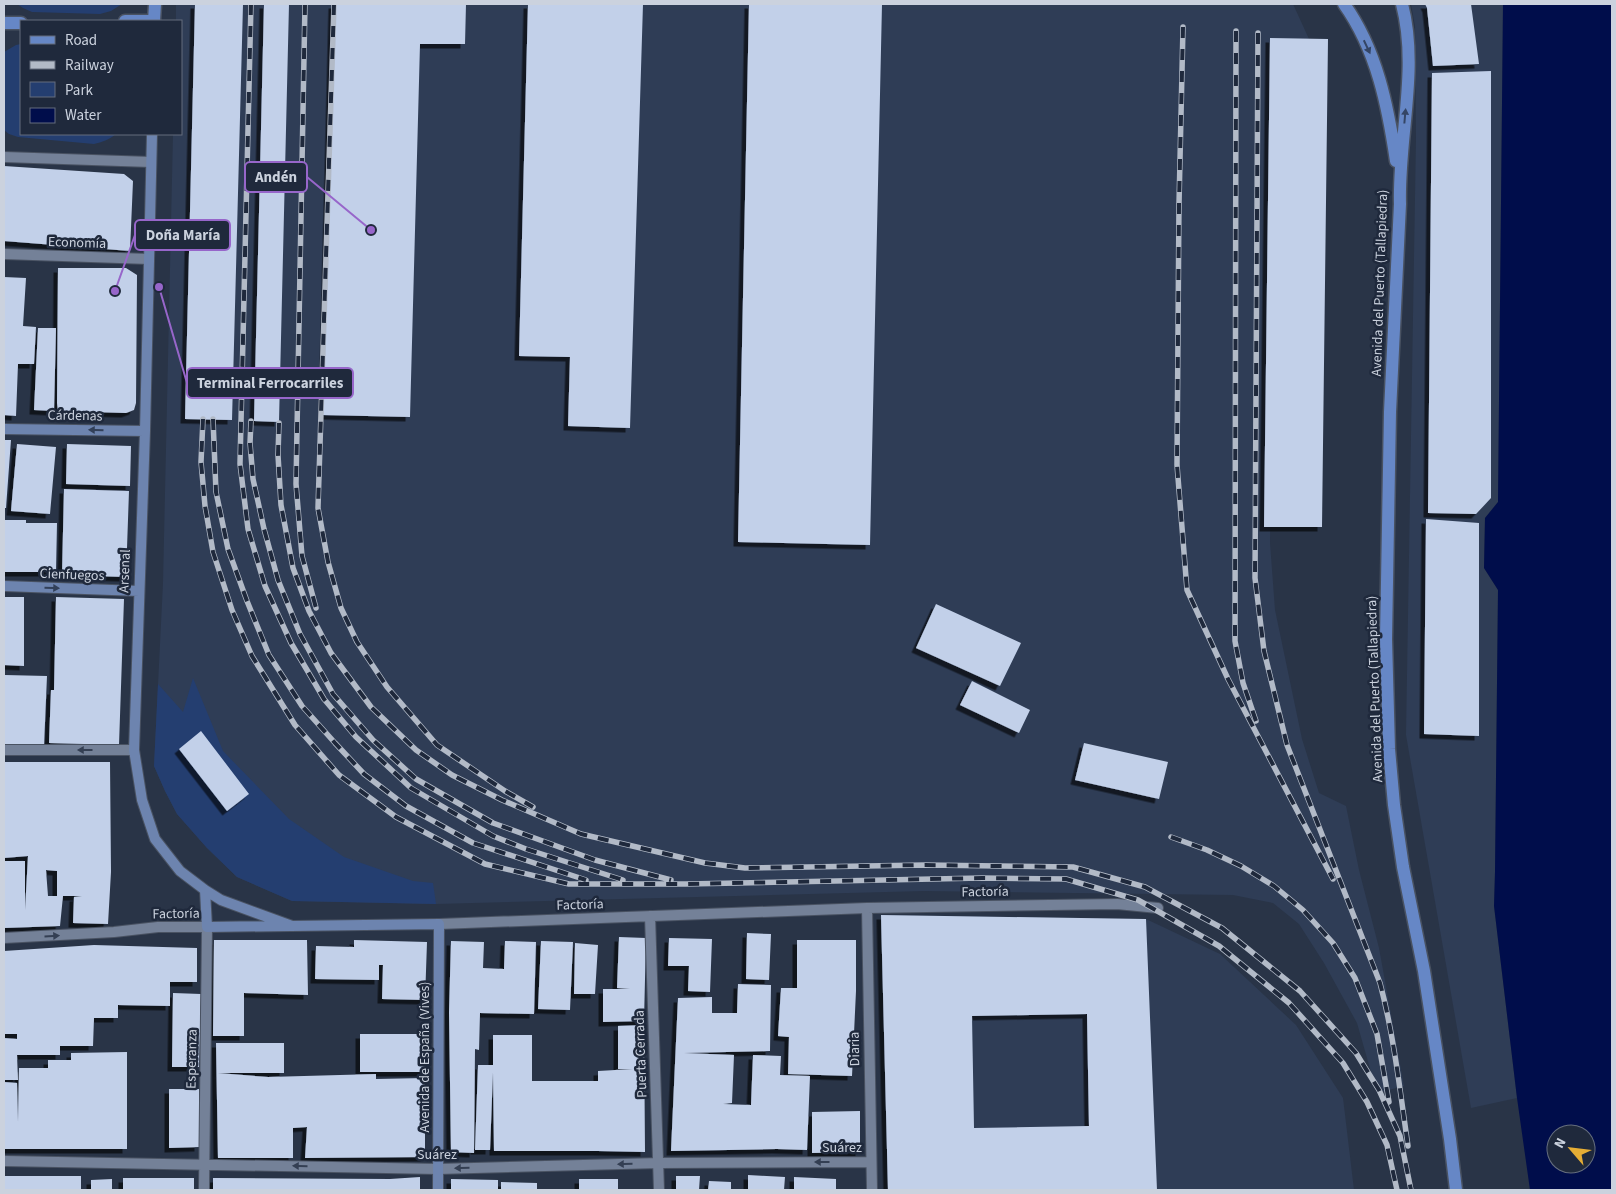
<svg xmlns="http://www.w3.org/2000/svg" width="1616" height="1194" font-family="'Source Sans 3',sans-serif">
  <defs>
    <filter id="shadow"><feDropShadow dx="-4.5" dy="4.5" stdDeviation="0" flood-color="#0009"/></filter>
  </defs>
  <rect width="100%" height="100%" fill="#293447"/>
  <path fill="#2f3d56" d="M 176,4 L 1293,4 L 1309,39 L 1276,39 L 1270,543 L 1275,610 L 1302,739 L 1319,793 L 1346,806 L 1359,870 L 1379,948 L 1404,1086 L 1377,1093 L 1357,1023 L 1324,963 L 1299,924 L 1273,903 L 1233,895 L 924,891 L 436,904 L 292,901 L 237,877 L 207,848 L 177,814 L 165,791 L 154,766 L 163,583 L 173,134 L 181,134 L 181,21 L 176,21 Z
    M 1411,4 L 1503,4 L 1498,502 L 1485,518 L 1484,568 L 1498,590 L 1495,872 L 1494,906 L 1517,1098 L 1471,1108 L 1406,735 L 1416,138 L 1415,26 Z
    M 881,915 L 1146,919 L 1220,954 L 1296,1025 L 1343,1098 L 1354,1190 L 888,1190 Z"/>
  <path fill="#243e70" d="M 17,4 L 122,4 L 111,11 L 100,14 L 32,12 L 23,8 Z
    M 21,44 L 21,134 L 116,134 C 109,140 102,142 94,144 L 18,137 L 9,134 L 4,130 L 4,52 L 16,45 Z
    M 193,678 L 223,751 L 289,819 L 344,857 L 413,881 L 433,883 L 436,904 L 292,901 L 237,877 L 207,848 L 177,814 L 165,791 L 154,766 L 158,684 L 183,712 Z"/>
  <path fill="#000d4b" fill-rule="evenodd" d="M 1503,4 L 1612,4 L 1612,1190 L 1530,1190 L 1517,1098 L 1494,906 L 1495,872 L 1498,590 L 1484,568 L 1485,518 L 1498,502 ZM 1556,1134 L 1586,1134 L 1586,1164 L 1556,1164 Z"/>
  <path fill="#c2d0e9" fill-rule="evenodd" filter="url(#shadow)" d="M 195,4 L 243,4 L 232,420 L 185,419 Z
    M 264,4 L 289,4 L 279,422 L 254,421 Z
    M 333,4 L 466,4 L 465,44 L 420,44 L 410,417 L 323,415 Z
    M 528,4 L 643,4 L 630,428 L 568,426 L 570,357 L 519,356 Z
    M 749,4 L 882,4 L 870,545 L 738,542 Z
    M 1425,4 L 1471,4 L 1479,64 L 1433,66 L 1427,8 Z
    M 1270,38 L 1328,39 L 1322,527 L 1264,527 Z
    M 1491,71 L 1491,498 L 1476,514 L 1428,513 L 1432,73 Z
    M 4,166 L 124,174 L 133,181 L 130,251 L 4,241 Z
    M 58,268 L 126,268 L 137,275 L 136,403 L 134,410 L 126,413 L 58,411 L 57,403 Z
    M 4,277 L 26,278 L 23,326 L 36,327 L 34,364 L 18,364 L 16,416 L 4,415 Z
    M 38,328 L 56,328 L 54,411 L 34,410 Z
    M 4,440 L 11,440 L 6,508 L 4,508 Z
    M 17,444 L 56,447 L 50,514 L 11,511 Z
    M 67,444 L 131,446 L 130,486 L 66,484 Z
    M 64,489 L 129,491 L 126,577 L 62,575 Z
    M 1426,519 L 1479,523 L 1479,736 L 1424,734 Z
    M 4,520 L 26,520 L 26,523 L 57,523 L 56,572 L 4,572 Z
    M 4,597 L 24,597 L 24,666 L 4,665 Z
    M 56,597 L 124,599 L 119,745 L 49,743 L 51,690 L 54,690 Z
    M 936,604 L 1021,643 L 1000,686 L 916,648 Z
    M 5,675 L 47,676 L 44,746 L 4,744 Z
    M 972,681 L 1030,710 L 1019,733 L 960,705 Z
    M 201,731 L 249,794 L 227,811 L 179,749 Z
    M 1084,743 L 1168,762 L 1159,799 L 1075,780 Z
    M 4,762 L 110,762 L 111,872 L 108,924 L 73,923 L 74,897 L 82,896 L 63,896 L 60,926 L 4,928 L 4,861 L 25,861 L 25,910 L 28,856 L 4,858 ZM 46,870 L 57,871 L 57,896 L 48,896 Z
    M 881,915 L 1146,919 L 1157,1190 L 888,1190 ZM 1087,1014 L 1089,1126 L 974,1128 L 972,1016 Z
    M 747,933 L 771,934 L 769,980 L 746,979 Z
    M 619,937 L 646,938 L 644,1021 L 603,1022 L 603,989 L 630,989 L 617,988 Z
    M 669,938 L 712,939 L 710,992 L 688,991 L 689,966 L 668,966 Z
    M 214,940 L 307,940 L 308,995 L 244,993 L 244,1036 L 213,1036 Z
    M 354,940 L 427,942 L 425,1000 L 382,999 L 383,965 L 379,965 L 379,980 L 315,979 L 316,946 L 354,947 Z
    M 797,940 L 856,940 L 856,991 L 852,1076 L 788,1074 L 789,1037 L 778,1036 L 781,988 L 797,988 Z
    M 451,941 L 484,942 L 483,968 L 504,969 L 505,941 L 536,942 L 534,1014 L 480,1013 L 479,1050 L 475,1049 L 474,1153 L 451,1152 L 449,1012 Z
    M 541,941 L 573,942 L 570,1010 L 538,1009 Z
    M 575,943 L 598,945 L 595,994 L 574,994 Z
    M 94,945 L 197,948 L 197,982 L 170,982 L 170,1006 L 118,1005 L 118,1018 L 94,1018 L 93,1046 L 60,1046 L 60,1055 L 17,1055 L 18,1080 L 4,1080 L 4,1038 L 17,1039 L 17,1034 L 4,1034 L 4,951 Z
    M 738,984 L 771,985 L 770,1051 L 684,1053 L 734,1055 L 732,1103 L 723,1104 L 751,1105 L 753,1055 L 781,1056 L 780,1075 L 810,1076 L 807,1150 L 777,1149 L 671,1151 L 678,998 L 712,997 L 712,1013 L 737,1013 Z
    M 173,993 L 201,994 L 199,1067 L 172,1067 Z
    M 644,1025 L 645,1152 L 598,1151 L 494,1151 L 493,1072 L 490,1150 L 475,1150 L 478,1065 L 493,1065 L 493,1035 L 532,1035 L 532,1081 L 598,1081 L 598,1071 L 633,1069 L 618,1069 L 618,1026 Z
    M 360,1034 L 426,1034 L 426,1072 L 360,1072 Z
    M 216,1043 L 284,1043 L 284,1073 L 218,1073 L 268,1077 L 376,1074 L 376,1079 L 425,1078 L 425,1157 L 305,1158 L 307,1127 L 293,1128 L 293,1158 L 218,1158 Z
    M 127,1052 L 127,1149 L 4,1149 L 4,1082 L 17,1083 L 18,1122 L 19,1068 L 48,1068 L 48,1060 L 71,1060 L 71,1053 Z
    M 169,1089 L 199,1089 L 199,1147 L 169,1148 Z
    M 860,1111 L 860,1152 L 812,1153 L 812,1112 Z
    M 748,1175 L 785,1177 L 784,1190 L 748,1190 Z
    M 4,1176 L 81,1176 L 81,1190 L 4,1190 Z
    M 676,1176 L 700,1176 L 699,1190 L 676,1190 Z
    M 420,1177 L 420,1190 L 213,1190 L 213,1178 L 390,1179 Z
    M 794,1177 L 836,1179 L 836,1190 L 794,1190 Z
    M 123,1178 L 194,1178 L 194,1190 L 123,1190 Z
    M 112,1179 L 112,1190 L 91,1190 L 91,1180 Z
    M 451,1179 L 498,1180 L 498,1190 L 451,1190 Z
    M 579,1179 L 618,1179 L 618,1190 L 579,1190 Z
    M 709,1181 L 731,1182 L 731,1190 L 708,1190 Z
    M 501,1182 L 537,1183 L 537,1190 L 501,1190 Z"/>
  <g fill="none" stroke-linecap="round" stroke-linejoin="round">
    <g stroke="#495262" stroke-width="12">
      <path id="street" d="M 4,157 L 151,162
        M 4,254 L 149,259
        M 4,750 L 134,750
        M 867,908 L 872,1190
        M 650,916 L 659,1190
        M 439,924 L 867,908 L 1117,904 L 1158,908
        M 4,938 L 114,932 L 158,927 L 207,927 L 204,1190
        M 4,1161 L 438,1169 L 659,1163 L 871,1162"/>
    </g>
    <g stroke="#495262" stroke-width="12">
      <path id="secondary" d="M 152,134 L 145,431 L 134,750 L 142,800 L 155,839 L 180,871 L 205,890 L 221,900 L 292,926
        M 4,429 L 145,431
        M 4,586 L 139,591
        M 205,890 L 207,927 L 439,924 L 438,1190"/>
    </g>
    <g stroke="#495262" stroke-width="15">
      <path id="primary" d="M 1344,4 C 1377,50 1388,107 1396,161
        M 1402,4 C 1419,69 1398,138 1400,204 L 1390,412 L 1386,639 L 1389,749 L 1394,805 L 1403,867 L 1424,971 L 1450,1139 L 1456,1190
        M 125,21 L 154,21 L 155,4
        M 4,23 L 21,23"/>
    </g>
    <use href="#street" stroke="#748198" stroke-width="10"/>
    <use href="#secondary" stroke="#6d84af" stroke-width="10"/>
    <use href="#primary" stroke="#6687c6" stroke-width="12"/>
    <g stroke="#b2bac7" stroke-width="5.5">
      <path id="rail" d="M 251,4 L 240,464 L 248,529 L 265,586 L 291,643 L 307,670 L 324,699 L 356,737 L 411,788 L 493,836 L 526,849 L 623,880
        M 305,4 L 296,484 L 302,556 L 316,608
        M 334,4 L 318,508 L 328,562 L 341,608 L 357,642 L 387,687 L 437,745 L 505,791 L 533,807
        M 1183,27 L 1179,204 L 1177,465 L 1187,590 L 1228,679 L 1333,879
        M 1236,31 L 1235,641 L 1243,683 L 1256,721
        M 1258,33 L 1255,578 L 1264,651 L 1287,745 L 1380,983 C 1394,1036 1400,1091 1408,1146
        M 203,419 L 201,462 L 205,506 L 213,552 L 232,610 L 252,656 L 295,725 L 339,775 L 396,817 L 485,864 L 569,884 L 686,884 L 982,878 L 1066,879 L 1138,900 L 1219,946 L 1289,1003 L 1343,1063 L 1367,1102 L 1387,1145 L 1397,1190
        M 213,419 L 216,492 L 228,549 L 247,601 L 269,655 L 302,706 L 335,743 L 364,774 L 406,806 L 473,843 L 586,880
        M 251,421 L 250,443 L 253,479 L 264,529 L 278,580 L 300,634 L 333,694 L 373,740 L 416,779 L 493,823 L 595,860 L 671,880
        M 279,423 L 278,455 L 281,505 L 293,568 L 309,611 L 331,653 L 371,707 L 416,750 L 452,775 L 502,800 L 581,834 L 705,863 L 745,868 L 925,865 L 1073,867 L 1145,887 L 1222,928 L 1300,991 L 1356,1053 L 1379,1090 L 1400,1136 L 1411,1190
        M 1171,837 L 1207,850 L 1241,866 L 1274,886 L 1303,910 L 1333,943 L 1355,978 L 1377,1034 L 1389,1102"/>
    </g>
    <use href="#rail" stroke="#1f293c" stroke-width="4" stroke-dasharray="11" stroke-linecap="butt"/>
  </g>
  <defs><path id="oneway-solid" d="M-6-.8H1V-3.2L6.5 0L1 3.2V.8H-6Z" transform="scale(1.25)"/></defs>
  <g fill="#344565">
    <use href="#oneway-solid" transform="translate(1367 47) rotate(65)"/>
    <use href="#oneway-solid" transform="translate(1405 116) rotate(-85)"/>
  </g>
  <g fill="#324059">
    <use href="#oneway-solid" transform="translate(96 430) rotate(-179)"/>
    <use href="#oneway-solid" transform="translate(52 588) rotate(2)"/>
  </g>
  <g fill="#343f53">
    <use href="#oneway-solid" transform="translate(85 750) rotate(-180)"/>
    <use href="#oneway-solid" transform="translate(52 936) rotate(-3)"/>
    <use href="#oneway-solid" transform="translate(822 1162) rotate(180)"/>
    <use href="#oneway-solid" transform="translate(625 1164) rotate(179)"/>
    <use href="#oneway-solid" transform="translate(300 1166) rotate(-179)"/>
    <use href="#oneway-solid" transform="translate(462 1168) rotate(179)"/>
  </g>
  <g text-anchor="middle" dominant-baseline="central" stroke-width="5" stroke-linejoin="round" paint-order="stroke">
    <g font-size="14" fill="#cbd2de" stroke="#1f293c">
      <text transform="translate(77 243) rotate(2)">Economía</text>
      <text transform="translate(1380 283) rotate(-88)">Avenida del Puerto (Tallapiedra)</text>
      <text transform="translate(75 416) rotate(1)">Cárdenas</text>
      <text transform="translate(125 571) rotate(-88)">Arsenal</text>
      <text transform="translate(72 575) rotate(2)">Cienfuegos</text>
      <text transform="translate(1375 689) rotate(-92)">Avenida del Puerto (Tallapiedra)</text>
      <text transform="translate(985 892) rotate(-1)">Factoría</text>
      <text transform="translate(580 905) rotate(-2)">Factoría</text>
      <text transform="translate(176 914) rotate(-1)">Factoría</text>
      <text transform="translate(855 1049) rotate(-91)">Diaria</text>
      <text transform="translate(641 1054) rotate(-92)">Puerta Cerrada</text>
      <text transform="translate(425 1057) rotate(-90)">Avenida de España (Vives)</text>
      <text transform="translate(192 1059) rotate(-89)">Esperanza</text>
      <text x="842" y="1148">Suárez</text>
      <text x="437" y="1155">Suárez</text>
    </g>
  </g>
  <path fill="none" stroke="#9766ca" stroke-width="2" d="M371 230L307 177M115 291L135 235M159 287L187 383"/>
  <g fill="#9766ca" stroke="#1f293c" stroke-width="2">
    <circle cx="371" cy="230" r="5"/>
    <circle cx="115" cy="291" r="5"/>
    <circle cx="159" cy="287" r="5"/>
  </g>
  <g fill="#1f293c" stroke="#9766ca" stroke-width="2">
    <rect x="245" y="162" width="62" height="30" rx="5"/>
    <rect x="135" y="220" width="95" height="30" rx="5"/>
    <rect x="187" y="368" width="166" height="30" rx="5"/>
  </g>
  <g font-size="15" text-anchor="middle" font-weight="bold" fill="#cbd2de">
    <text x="276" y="182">Andén</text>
    <text x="183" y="240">Doña María</text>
    <text x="270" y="388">Terminal Ferrocarriles</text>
  </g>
  <rect width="1616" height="1194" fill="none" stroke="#cbd2de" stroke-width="10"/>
  <rect x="20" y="20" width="162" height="115" fill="#1f293c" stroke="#646d7d"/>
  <rect x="30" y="36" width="25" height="8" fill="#6687c6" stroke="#646d7d"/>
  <text x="65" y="45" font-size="15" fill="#cbd2de">Road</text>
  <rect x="30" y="61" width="25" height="8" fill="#b2bac7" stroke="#646d7d"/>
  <text x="65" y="70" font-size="15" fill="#cbd2de">Railway</text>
  <rect x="30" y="82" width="25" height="15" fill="#243e70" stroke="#646d7d"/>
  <text x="65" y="95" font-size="15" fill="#cbd2de">Park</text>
  <rect x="30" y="108" width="25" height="15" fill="#000d4b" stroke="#646d7d"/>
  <text x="65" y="120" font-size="15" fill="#cbd2de">Water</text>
  <g transform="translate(1571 1149) rotate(298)"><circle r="24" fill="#1f293c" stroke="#646d7d"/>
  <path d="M0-4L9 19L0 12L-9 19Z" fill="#e5ad35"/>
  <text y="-8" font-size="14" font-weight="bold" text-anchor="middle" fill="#cbd2de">N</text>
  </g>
</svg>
